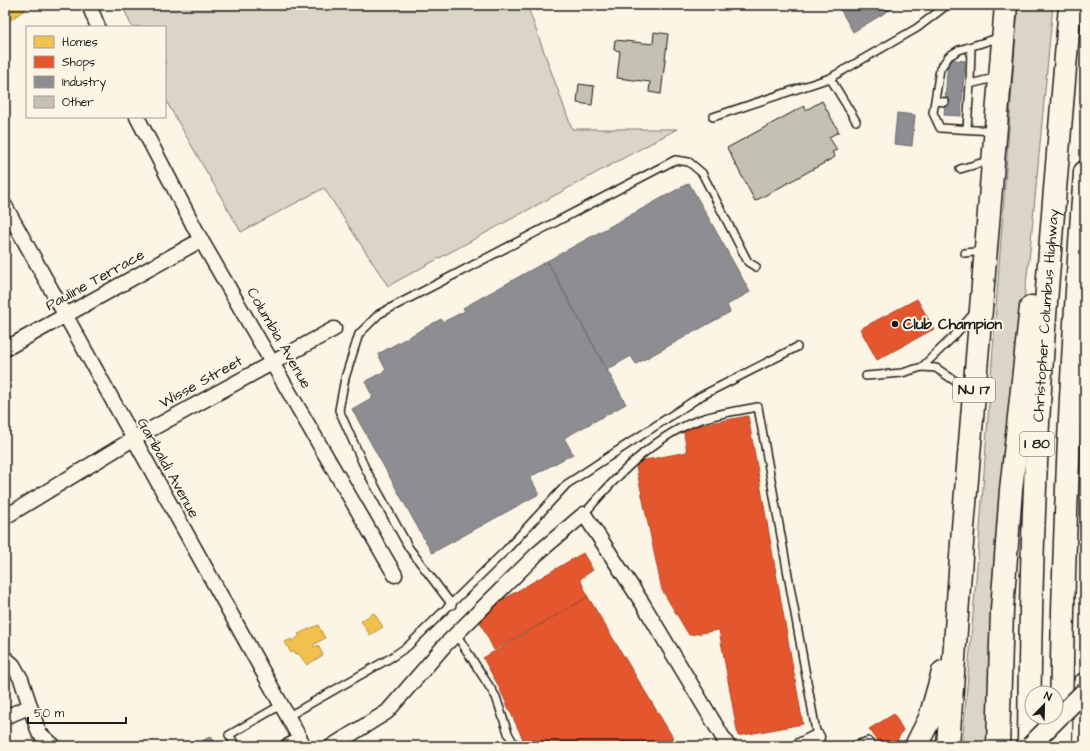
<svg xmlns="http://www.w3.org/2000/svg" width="1090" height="751" font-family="'Architects Daughter',sans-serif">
  <rect width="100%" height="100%" fill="#fcf5e5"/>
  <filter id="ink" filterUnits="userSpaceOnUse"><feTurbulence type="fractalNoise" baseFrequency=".025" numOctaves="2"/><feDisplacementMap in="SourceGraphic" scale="8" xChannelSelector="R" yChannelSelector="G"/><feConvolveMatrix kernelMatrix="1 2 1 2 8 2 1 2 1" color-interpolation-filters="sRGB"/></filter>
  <g filter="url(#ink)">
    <path fill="#dbd5c8" stroke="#7c7872" d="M 122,5 L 527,5 L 572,129 L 677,129 L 388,286 L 324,188 L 241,232 L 165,99 L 165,27 L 132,27 Z
      M 1018,5 L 1053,5 L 1030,251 L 1002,477 L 989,742 L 986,746 L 962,746 L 978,555 Z"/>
    <path fill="#f2c14e" stroke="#b2903f" d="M 5,5 L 29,5 L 30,6 L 5,24 Z
      M 374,613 L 383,627 L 370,635 L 361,621 Z
      M 318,625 L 325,638 L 313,645 L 314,647 L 318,645 L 323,655 L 307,665 L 298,653 L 295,654 L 294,651 L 291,653 L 285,642 L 291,639 L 292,641 L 300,636 L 298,634 Z"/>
    <path fill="#e4572e" stroke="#a84529" d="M 917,299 L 934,329 L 877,360 L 860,329 Z
      M 748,416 L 803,724 L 738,736 L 719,630 L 689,635 L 662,590 L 635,462 L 687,452 L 683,428 Z
      M 583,553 L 593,570 L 580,579 L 588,597 L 494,650 L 480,622 L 495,604 Z
      M 588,597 L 678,746 L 526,746 L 498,685 L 483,658 Z
      M 894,714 L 903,730 L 894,746 L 882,746 L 869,729 Z"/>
    <path fill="#8d8d92" stroke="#6b6b6f" d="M 847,5 L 898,5 L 853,32 L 840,9 Z
      M 948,59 L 965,61 L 961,116 L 944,115 Z
      M 897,113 L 915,115 L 912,146 L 894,144 Z
      M 689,183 L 750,292 L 727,305 L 730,312 L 636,364 L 631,356 L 607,370 L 547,261 Z
      M 547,261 L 626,404 L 564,438 L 573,454 L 530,477 L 539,494 L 432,553 L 352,409 L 373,397 L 365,382 L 386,370 L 378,354 L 441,319 L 443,322 L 465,311 L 463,308 Z
      M 211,736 L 217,746 L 193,746 Z"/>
    <path fill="#c4c0b3" stroke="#1c1c1c" d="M 654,32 L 668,34 L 661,94 L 649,92 L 650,82 L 617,78 L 620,51 L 614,50 L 615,40 L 653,44 Z
      M 579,84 L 594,86 L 592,105 L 577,103 Z
      M 822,101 L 839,132 L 829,137 L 837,150 L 832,152 L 835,157 L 755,201 L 727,148 L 804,106 L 806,110 Z"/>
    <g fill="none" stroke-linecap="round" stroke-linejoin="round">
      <g stroke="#1c1c1c" stroke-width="10">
        <path id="service" d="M 830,78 L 856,121
          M 970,84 L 971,47
          M 935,101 L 945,102
          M 713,117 L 830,78 L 917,28 L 947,5
          M 967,129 L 970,84 L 998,77
          M 994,131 L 940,128 L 933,113 L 940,69 L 949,56 L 959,50 L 1001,37
          M 960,169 L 991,160
          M 965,253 L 983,251
          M 922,367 L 953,337 L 975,312
          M 866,376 L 902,373 L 922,367 L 936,368 L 958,383 L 969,397
          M 584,514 C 614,479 652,438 696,421 C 716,413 738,411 758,407 L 817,737
          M 452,605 L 409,548 L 365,468 L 339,410 L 345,378 L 359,334 L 379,314 L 675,160 L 689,162 L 702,173 L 748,262 L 756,267
          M 456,634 L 496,697 L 508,733 L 515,746
          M 287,717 L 392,657 L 408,646 L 507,549 L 567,484 L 701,396 L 797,347
          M 236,746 L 229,735 L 281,705
          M 281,746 L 298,737
          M 853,746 L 868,741 L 873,746"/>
      </g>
      <g stroke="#1c1c1c" stroke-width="17">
        <path id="minor" d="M 89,5 L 98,27
          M 137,117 L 201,240 L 395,575
          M 5,206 L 304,746
          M 5,349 L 201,240
          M 5,517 L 133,439 L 334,329
          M 5,658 L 13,665 L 21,679 L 39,733 L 54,746
          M 5,717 L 29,707
          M 332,746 L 387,712 L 445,645 L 538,553 L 584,514 L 643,604 L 728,746
          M 799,746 L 817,737"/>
      </g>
      <g stroke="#1c1c1c" stroke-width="25">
        <path id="trunk" d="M 916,746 L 930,718 L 943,672
          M 948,746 L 963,528 L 1006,5"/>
      </g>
      <g stroke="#1c1c1c" stroke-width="25">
        <g id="motorway">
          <path d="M 998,746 L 1002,610 L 1011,490 L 1031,307"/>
          <path id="s1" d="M 1029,746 C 1030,617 1033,487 1042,358 C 1050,240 1061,123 1070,5"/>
          <path d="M 1061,746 C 1062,554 1071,363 1085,172"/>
          <path d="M 1084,746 L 1085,684"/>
        </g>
      </g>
      <use href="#service" stroke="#fcf5e5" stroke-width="7"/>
      <use href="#minor" stroke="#fcf5e5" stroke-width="14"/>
      <use href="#trunk" stroke="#fcf5e5" stroke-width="22"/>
      <use href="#motorway" stroke="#fcf5e5" stroke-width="22"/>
      <g stroke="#1c1c1c" stroke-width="21" stroke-linecap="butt">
        <path id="tertiary-bridge" d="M 1030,746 L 1085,691"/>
      </g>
      <use href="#tertiary-bridge" stroke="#fcf5e5" stroke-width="18"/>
    </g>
  </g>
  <circle fill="#1c1c1c" stroke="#fcf5e5" stroke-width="1.5" cx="895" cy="324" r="4"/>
  <g text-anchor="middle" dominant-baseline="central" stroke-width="4" stroke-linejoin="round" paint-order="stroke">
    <g fill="#fcf5e5" stroke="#5f5d58" stroke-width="1">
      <rect x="953" y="378" width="42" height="24" rx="3"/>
      <rect x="1020" y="432" width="34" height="24" rx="3"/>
    </g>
    <g font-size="14" font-weight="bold" fill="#1c1c1c">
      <text x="974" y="390">NJ 17</text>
      <text x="1037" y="444">I 80</text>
    </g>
    <g font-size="15" fill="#1c1c1c" stroke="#fcf5e5">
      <text transform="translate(95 280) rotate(-29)">Pauline Terrace</text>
      <text stroke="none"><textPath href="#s1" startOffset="431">Christopher Columbus Highway</textPath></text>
      <text transform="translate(279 338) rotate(60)">Columbia Avenue</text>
      <text transform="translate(201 382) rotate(-29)">Wisse Street</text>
      <text transform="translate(168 468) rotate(61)">Garibaldi Avenue</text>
    </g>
    <g font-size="15" font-weight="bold" fill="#1c1c1c" stroke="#fcf5e5" text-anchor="start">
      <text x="903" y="324">Club Champion</text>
    </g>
  </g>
  <rect width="1090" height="751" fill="none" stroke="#fcf5e5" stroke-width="20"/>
  <rect x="10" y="10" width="1070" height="731" fill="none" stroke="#1c1c1c" stroke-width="1.5" filter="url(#ink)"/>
  <rect x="26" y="26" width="140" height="92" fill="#fcf5e5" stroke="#a29e95"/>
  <rect x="34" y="36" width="20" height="12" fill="#f2c14e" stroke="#a29e95"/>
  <text x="62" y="46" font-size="12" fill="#1c1c1c">Homes</text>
  <rect x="34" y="56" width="20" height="12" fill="#e4572e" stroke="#a29e95"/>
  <text x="62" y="66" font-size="12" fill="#1c1c1c">Shops</text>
  <rect x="34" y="76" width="20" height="12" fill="#8d8d92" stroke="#a29e95"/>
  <text x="62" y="86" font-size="12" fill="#1c1c1c">Industry</text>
  <rect x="34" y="96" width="20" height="12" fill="#c4c0b3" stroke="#a29e95"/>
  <text x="62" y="106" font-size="12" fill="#1c1c1c">Other</text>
  <g transform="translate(1044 705) rotate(23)"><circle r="19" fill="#fcf5e5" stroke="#a29e95"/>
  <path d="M0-3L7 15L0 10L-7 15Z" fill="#1c1c1c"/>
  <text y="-6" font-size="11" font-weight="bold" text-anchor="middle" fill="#1c1c1c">N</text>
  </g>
  <path d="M28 717v6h98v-6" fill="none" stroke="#1c1c1c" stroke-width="2"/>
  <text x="34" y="717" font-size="12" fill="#1c1c1c" stroke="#fcf5e5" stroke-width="3" paint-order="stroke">50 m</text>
</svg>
